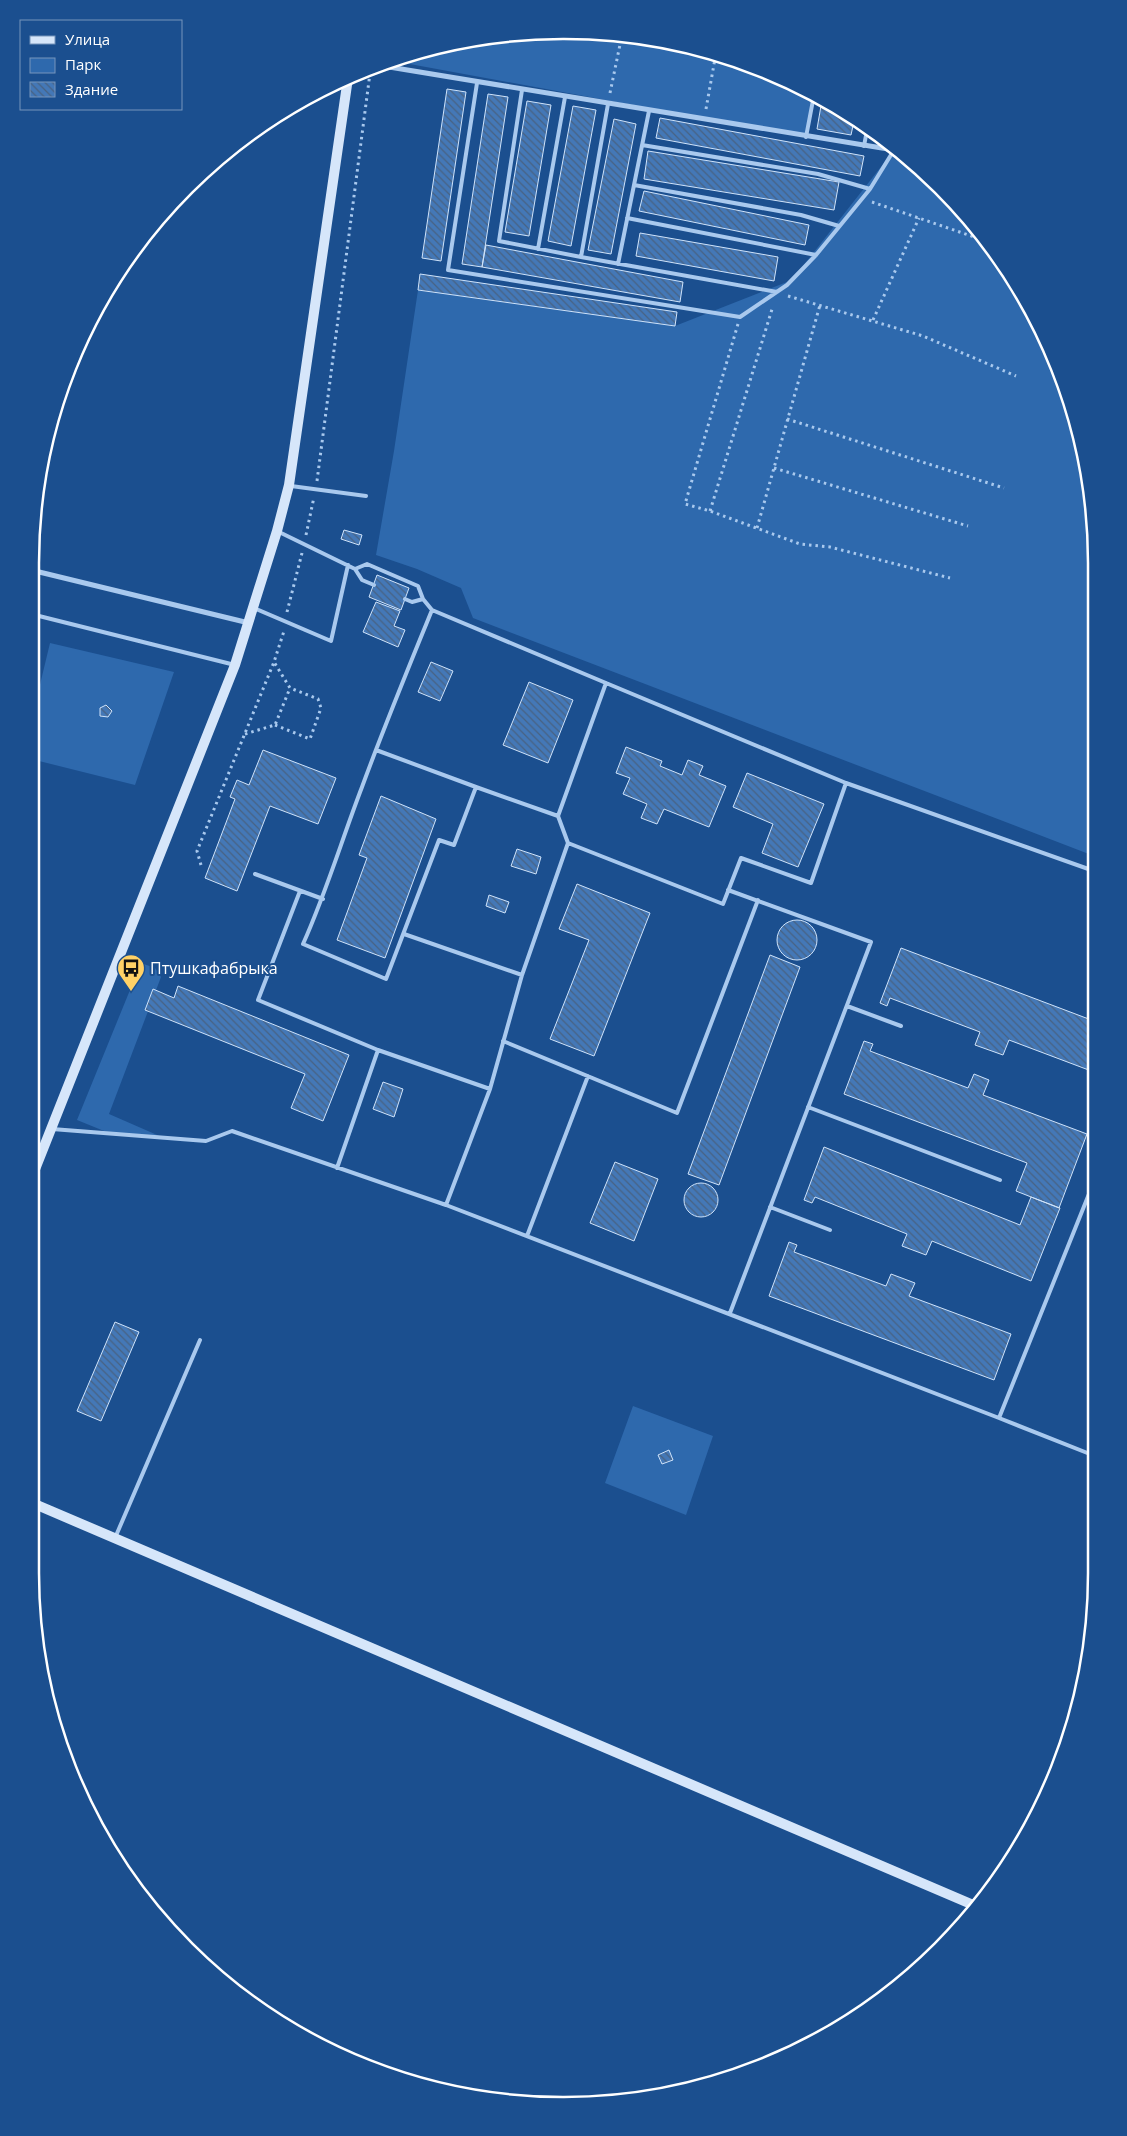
<svg xmlns="http://www.w3.org/2000/svg" width="1127" height="2136" font-family="'Open Sans',sans-serif">
  <defs>
    <pattern id="building-back-hatch" width="6" height="6" patternUnits="userSpaceOnUse" patternTransform="scale(1.25)"><rect width="6" height="6" fill="#4478b7"/><path d="M-1 5l2 2M0 0l6 6M5-1l2 2" fill="none" stroke="#486282"/></pattern>
  </defs>
  <rect width="100%" height="100%" fill="#1b4f8f"/>
  <path fill="#2e69ad" d="M 599,31 L 702,48 L 800,85 L 814,94 L 806,137 L 388,60 L 494,35 Z
    M 895,149 L 915,162 L 1007,267 L 1056,360 L 1092,494 L 1094,856 L 473,618 L 461,588 L 417,569 L 376,555 L 394,451 L 418,290 L 675,326 L 792,280 Z
    M 50,643 L 174,672 L 135,785 L 31,759 L 31,722 Z
    M 141,963 L 155,968 L 161,977 L 109,1114 L 164,1138 L 109,1133 L 77,1120 Z
    M 633,1406 L 713,1436 L 686,1515 L 605,1483 Z"/>
  <path fill="url(#building-back-hatch)" stroke="#cfe3fa" d="M 447,89 L 466,92 L 441,261 L 422,258 Z
    M 488,94 L 508,97 L 482,267 L 462,264 Z
    M 822,100 L 854,121 L 851,135 L 817,129 Z
    M 527,101 L 551,105 L 529,236 L 505,232 Z
    M 573,106 L 596,110 L 571,246 L 548,241 Z
    M 660,118 L 864,156 L 860,176 L 656,138 Z
    M 614,119 L 636,124 L 611,254 L 588,250 Z
    M 648,151 L 839,182 L 834,210 L 644,179 Z
    M 644,191 L 809,225 L 805,245 L 639,211 Z
    M 640,233 L 778,257 L 774,281 L 636,256 Z
    M 486,245 L 683,282 L 680,302 L 482,267 Z
    M 420,274 L 677,312 L 675,326 L 418,290 Z
    M 344,530 L 362,535 L 359,545 L 341,539 Z
    M 377,575 L 409,588 L 401,610 L 369,597 Z
    M 376,602 L 400,611 L 394,626 L 405,630 L 398,647 L 363,632 Z
    M 431,662 L 453,671 L 440,701 L 418,692 Z
    M 529,682 L 573,700 L 548,763 L 503,745 Z
    M 106,705 L 112,711 L 108,717 L 100,716 L 100,708 Z
    M 626,747 L 662,761 L 660,766 L 682,775 L 688,760 L 703,766 L 699,775 L 726,786 L 709,827 L 664,809 L 657,824 L 641,818 L 647,804 L 623,794 L 630,778 L 616,773 Z
    M 263,750 L 336,778 L 318,824 L 270,806 L 237,891 L 205,878 L 235,799 L 230,797 L 237,780 L 249,785 Z
    M 747,773 L 824,804 L 798,867 L 762,853 L 773,824 L 733,807 Z
    M 381,796 L 436,819 L 385,958 L 337,940 L 367,858 L 359,855 Z
    M 517,849 L 541,857 L 536,874 L 511,866 Z
    M 577,884 L 650,913 L 594,1056 L 550,1039 L 589,940 L 559,929 Z
    M 489,895 L 509,902 L 505,913 L 486,906 Z
    M777 940a20 20 0 1 1 40 0a20 20 0 1 1-40 0Z
    M 901,948 L 1094,1021 L 1094,1072 L 1009,1040 L 1003,1055 L 975,1045 L 980,1032 L 890,998 L 887,1006 L 880,1003 Z
    M 770,955 L 800,967 L 719,1185 L 688,1174 Z
    M 178,986 L 349,1055 L 323,1121 L 291,1108 L 305,1074 L 145,1010 L 153,989 L 174,998 Z
    M 864,1041 L 873,1044 L 870,1051 L 968,1088 L 974,1074 L 989,1080 L 983,1095 L 1087,1134 L 1059,1208 L 1016,1191 L 1027,1163 L 844,1094 Z
    M 383,1082 L 403,1089 L 394,1117 L 373,1109 Z
    M 824,1147 L 1020,1225 L 1031,1197 L 1060,1208 L 1031,1281 L 932,1241 L 926,1255 L 902,1246 L 907,1234 L 815,1197 L 812,1203 L 804,1200 Z
    M 615,1162 L 658,1179 L 634,1241 L 590,1223 Z
    M684 1200a17 17 0 1 1 34 0a17 17 0 1 1-34 0Z
    M 789,1242 L 797,1245 L 794,1252 L 886,1286 L 891,1274 L 915,1283 L 909,1296 L 1011,1334 L 994,1380 L 769,1296 Z
    M 115,1322 L 139,1332 L 101,1421 L 77,1411 Z
    M 669,1450 L 673,1460 L 662,1464 L 658,1455 Z"/>
  <g fill="none" stroke-linecap="round" stroke-linejoin="round">
    <path stroke="#a9c9ee" stroke-width="3" stroke-dasharray="2.5 4" stroke-linecap="butt" d="M 610,93 L 622,35
      M 706,109 L 716,53
      M 872,202 L 983,240
      M 788,296 L 923,336 L 1016,376
      M 873,320 L 919,218
      M 738,324 L 685,504 L 710,511 L 800,544 L 830,547 L 950,578
      M 787,419 L 1004,488
      M 774,468 L 968,526
      M 317,481 L 370,73
      M 710,511 L 773,306
      M 757,528 L 820,305
      M 306,535 L 314,497
      M 287,612 L 302,553
      M 275,725 L 310,739 L 321,708 L 318,699 L 290,688
      M 245,734 L 275,725 L 290,688 L 274,662
      M 201,865 L 197,851 L 274,662 L 284,631"/>
    <path stroke="#a9c9ee" stroke-width="4" d="M 477,83 L 448,270 L 740,317 L 787,285 L 816,255 L 870,189 L 894,150
      M 522,90 L 499,241 L 581,257 L 777,292
      M 806,137 L 814,95
      M 642,145 L 818,174 L 870,189
      M 864,146 L 867,130
      M 634,185 L 801,215 L 839,226
      M 627,218 L 816,255
      M 538,249 L 565,97
      M 581,257 L 608,104
      M 618,264 L 649,111
      M 291,486 L 366,496
      M 277,531 L 355,569 L 362,580 L 374,585
      M 355,569 L 367,564 L 418,586 L 423,599 L 432,610 L 606,683
      M 405,599 L 412,602 L 423,599
      M 254,608 L 331,641 L 348,565
      M 31,614 L 235,665
      M 376,750 L 476,787 L 454,845 L 439,840 L 386,979 L 303,944 C 326,893 342,839 362,787 C 384,727 408,669 432,610
      M 846,783 L 811,883 L 741,858 L 723,904 L 568,843 L 558,816 L 606,683 L 846,783 L 1094,871
      M 476,787 L 558,816
      M 255,874 L 323,899
      M 728,890 L 871,942 L 730,1313
      M 300,891 L 258,1000 L 378,1050
      M 404,934 L 522,975 L 568,843
      M 522,975 L 490,1089 L 446,1205 L 999,1418
      M 847,1006 L 901,1026
      M 503,1041 L 677,1113 L 758,900
      M 808,1107 L 1000,1180
      M 52,1129 L 206,1141 L 232,1131 L 446,1205
      M 337,1168 L 378,1050 L 490,1089
      M 1095,1179 L 999,1418 L 1095,1456
      M 770,1207 L 830,1230
      M 527,1236 L 588,1076
      M 115,1538 L 200,1340"/>
    <path stroke="#a9c9ee" stroke-width="5" d="M 377,65 L 894,150 L 895,149
      M 31,570 L 249,623"/>
    <path stroke="#d6e6fa" stroke-width="10" d="M 30,1182 L 235,665 L 277,531 L 289,485 L 348,78
      M 30,1502 L 978,1907"/>
  </g>
  <defs>
    <g id="bus-pin" transform="scale(1.4375)"><path d="M0 17L-7.5 6A9.5 9.5 0 1 1 7.5 6Z" fill="#ffd166" stroke="#1b4f8f"/><path d="M-5-6H5V4H4V6H2V4H-2V6H-4V4H-5ZM-3.5-4V0h7V-4ZM-3.5 1.2v1.5H-2V1.2ZM2 1.2v1.5H3.5V1.2Z" fill="#111"/></g>
  </defs>
  <g fill-rule="evenodd">
    <use href="#bus-pin" x="131" y="968"/>
  </g>
  <g text-anchor="middle" dominant-baseline="central" stroke-width="4" stroke-linejoin="round" paint-order="stroke">
    <g font-size="16" fill="#fff" stroke="#1b4f8f" text-anchor="start">
      <text x="150" y="968">Птушкафабрыка</text>
    </g>
  </g>
  <path d="M0 0H1127V2136H0ZM563 39H564A524 524 0 0 1 1088 563V1573A524 524 0 0 1 564 2097H563A524 524 0 0 1 39 1573V563A524 524 0 0 1 563 39Z" fill="#1b4f8f" fill-rule="evenodd"/>
  <path fill="none" stroke="#fff" stroke-width="2.5" d="M563 39H564A524 524 0 0 1 1088 563V1573A524 524 0 0 1 564 2097H563A524 524 0 0 1 39 1573V563A524 524 0 0 1 563 39Z"/>
  <rect x="20" y="20" width="162" height="90" fill="#1b4f8f" stroke="#7695bc"/>
  <rect x="30" y="36" width="25" height="8" fill="#d6e6fa" stroke="#7695bc"/>
  <text x="65" y="45" font-size="15" fill="#ffffff">Улица</text>
  <rect x="30" y="58" width="25" height="15" fill="#2e69ad" stroke="#7695bc"/>
  <text x="65" y="70" font-size="15" fill="#ffffff">Парк</text>
  <rect x="30" y="82" width="25" height="15" fill="url(#building-back-hatch)" stroke="#7695bc"/>
  <text x="65" y="95" font-size="15" fill="#ffffff">Здание</text>
</svg>
